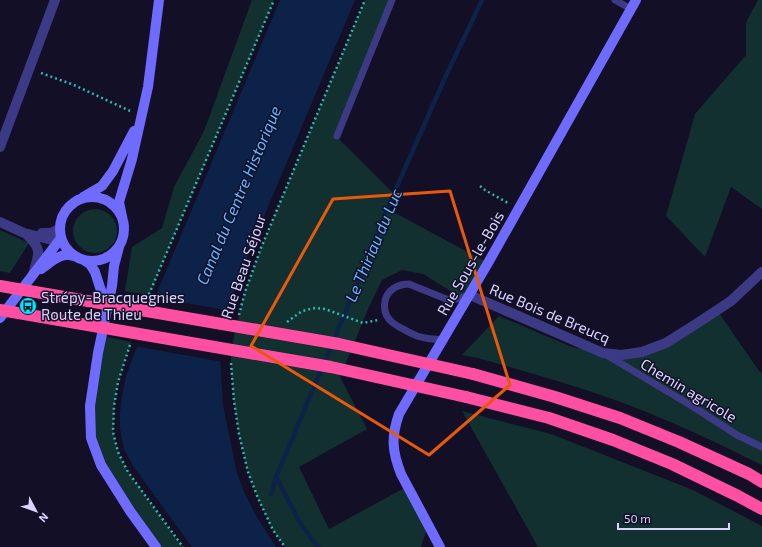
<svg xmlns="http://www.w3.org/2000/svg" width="762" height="547" font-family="'Exo 2',sans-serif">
  <rect width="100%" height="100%" fill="#130f26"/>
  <path fill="#12302f" d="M 252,0 L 274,0 L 149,295 L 125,291 L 132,247 L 162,228 L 174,187 L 204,131 Z
    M 365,0 L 392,0 L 337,137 L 394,194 L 388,209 L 488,263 L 480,277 L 460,297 L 423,274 L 402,270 L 382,280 L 369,307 L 340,377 L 367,429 L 299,467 L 329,529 L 408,486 L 428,525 L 421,547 L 285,547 L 273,530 L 258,498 L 248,472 L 239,434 L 234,401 L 231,369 L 231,353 L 234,336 L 245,292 L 261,248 Z
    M 758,0 L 762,0 L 762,209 L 731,187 L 705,257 L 666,216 L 695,114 L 746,55 L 746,22 Z
    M73 231a22 22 0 1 1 44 0a22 22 0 1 1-44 0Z
    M 0,230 L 29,243 L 10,273 L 0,271 Z
    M 717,310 L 759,371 L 762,373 L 762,465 C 719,444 676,423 631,406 C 581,387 530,373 478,358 L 462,355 L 499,316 L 572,347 L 603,353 L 642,352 Z
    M 102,336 L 131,342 L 118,382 L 114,406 L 113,432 L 118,452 L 128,472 L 183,547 L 156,547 L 101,465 L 90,406 Z
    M 462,411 L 551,434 L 693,490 L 762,526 L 762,547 L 538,547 Z"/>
  <path fill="#0c2248" d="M 280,0 L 355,0 L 253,243 L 230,301 L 223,326 L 220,356 L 223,405 L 237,473 L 245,494 L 258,519 L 276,547 L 192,547 L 133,466 L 124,449 L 120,429 L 120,412 L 122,396 L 126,376 L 158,290 Z"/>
  <path fill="#130f26" d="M 153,297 L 230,311 L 225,326 L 222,356 L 223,362 L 135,346 Z"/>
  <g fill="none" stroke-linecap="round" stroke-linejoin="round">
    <path stroke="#0c2248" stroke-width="4.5" d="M 276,477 L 302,526 L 318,547
      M 271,494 L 276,477 L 346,311 L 387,209 L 444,80 L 482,0"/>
    <path stroke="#2fb8b0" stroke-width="2.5" stroke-dasharray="2 3" stroke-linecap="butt" d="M 41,73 L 74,85 L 130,111
      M 480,186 L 485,190 L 508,203
      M 147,299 L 274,0
      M 239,315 L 245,292 L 261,248 L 365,0
      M 287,322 L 302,311 L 315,308 L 325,309 L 363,323 L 378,320
      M 130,345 L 118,382 L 114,406 L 113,432 L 118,452 L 128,472 L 183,547
      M 231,363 L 234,401 L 239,434 L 248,472 L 258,498 L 273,530 L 285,547"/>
    <path stroke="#3d3a85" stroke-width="7" d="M 615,0 L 631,9
      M 337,136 L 392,0
      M 442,340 C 434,339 425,339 417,336 C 412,334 397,326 393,323 C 381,314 382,296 394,288 C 399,285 404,284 409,284 L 451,301 L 469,295
      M 605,354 L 692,406 L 737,435 L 762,447"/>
    <path stroke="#3d3a85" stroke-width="10" d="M 0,147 L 55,0
      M 0,222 L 24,233 L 52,240 L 60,236
      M 42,233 L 51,233 L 59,229
      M 26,234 C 43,249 39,254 33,274
      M 470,295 L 603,353 L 621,355 L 642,352 L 666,343 L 696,324 L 731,301 L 762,272"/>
    <path stroke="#6f6bff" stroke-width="10" d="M60 229a32 32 0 1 1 64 0a32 32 0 1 1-64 0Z
      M 83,197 L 102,186 L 113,171 L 134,131
      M 124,226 L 119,202 L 132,159 L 148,87 L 159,0
      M 119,247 L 114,266 L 112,286 L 98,353 L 90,406 L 91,438 L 101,465 L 130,511 L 156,547
      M 85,261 L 90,264 L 95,272 L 107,309
      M 41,269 C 50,263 62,251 73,256
      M 0,318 L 61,238
      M 440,547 L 401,474 C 392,451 391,437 399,414 L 488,263 L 636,0"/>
    <path stroke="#ff4fa3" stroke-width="12" d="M 473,374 L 555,397 L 620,418 L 679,442 L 749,474 L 762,482
      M 466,397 L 549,418 L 613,440 L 672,464 L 738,496 L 762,509"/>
    <path stroke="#ff4fa3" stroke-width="12" d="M 0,286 L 339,344 L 473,374
      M 0,310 L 331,367 L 466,397"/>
  </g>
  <path fill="none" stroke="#e8590c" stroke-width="3" stroke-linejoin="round" d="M 450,191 L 510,385 L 429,455 L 251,346 L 333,199 Z"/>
  <defs>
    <g id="bus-disc" transform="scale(0.9)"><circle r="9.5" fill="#00e5ff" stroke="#130f26"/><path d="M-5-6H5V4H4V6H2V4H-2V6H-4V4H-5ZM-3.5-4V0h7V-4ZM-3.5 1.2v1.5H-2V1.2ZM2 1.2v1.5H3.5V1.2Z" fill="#111"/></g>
  </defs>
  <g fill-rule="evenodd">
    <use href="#bus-disc" x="28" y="306"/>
  </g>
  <g text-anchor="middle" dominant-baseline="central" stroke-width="3" stroke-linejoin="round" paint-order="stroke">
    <g font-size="15" fill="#d9d4ff" stroke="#130f26">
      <text transform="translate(470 263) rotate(-60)">Rue Sous-le-Bois</text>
      <text transform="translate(243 266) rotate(-71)">Rue Beau Séjour</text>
      <text transform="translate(550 313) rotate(23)">Rue Bois de Breucq</text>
      <text transform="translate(689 390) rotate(31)">Chemin agricole</text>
    </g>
    <g font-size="15" fill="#d9d4ff" stroke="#130f26" text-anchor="start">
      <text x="41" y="297">Strépy-Bracquegnies<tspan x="41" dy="17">Route de Thieu</tspan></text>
    </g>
    <g font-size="16" font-style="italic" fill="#62b6ff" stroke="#130f26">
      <text transform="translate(238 195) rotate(-67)">Canal du Centre Historique</text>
      <text transform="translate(373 245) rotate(-67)">Le Thiriau du Luc</text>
    </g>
  </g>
  <g transform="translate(36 511) rotate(131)" stroke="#130f26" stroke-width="3" paint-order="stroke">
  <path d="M0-3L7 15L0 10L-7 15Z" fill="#d9d4ff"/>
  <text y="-6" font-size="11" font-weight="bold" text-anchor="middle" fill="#d9d4ff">N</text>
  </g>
  <path d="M618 523v6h111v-6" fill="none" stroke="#d9d4ff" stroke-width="2"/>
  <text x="624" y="523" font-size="12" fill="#d9d4ff" stroke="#130f26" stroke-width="3" paint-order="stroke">50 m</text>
</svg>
